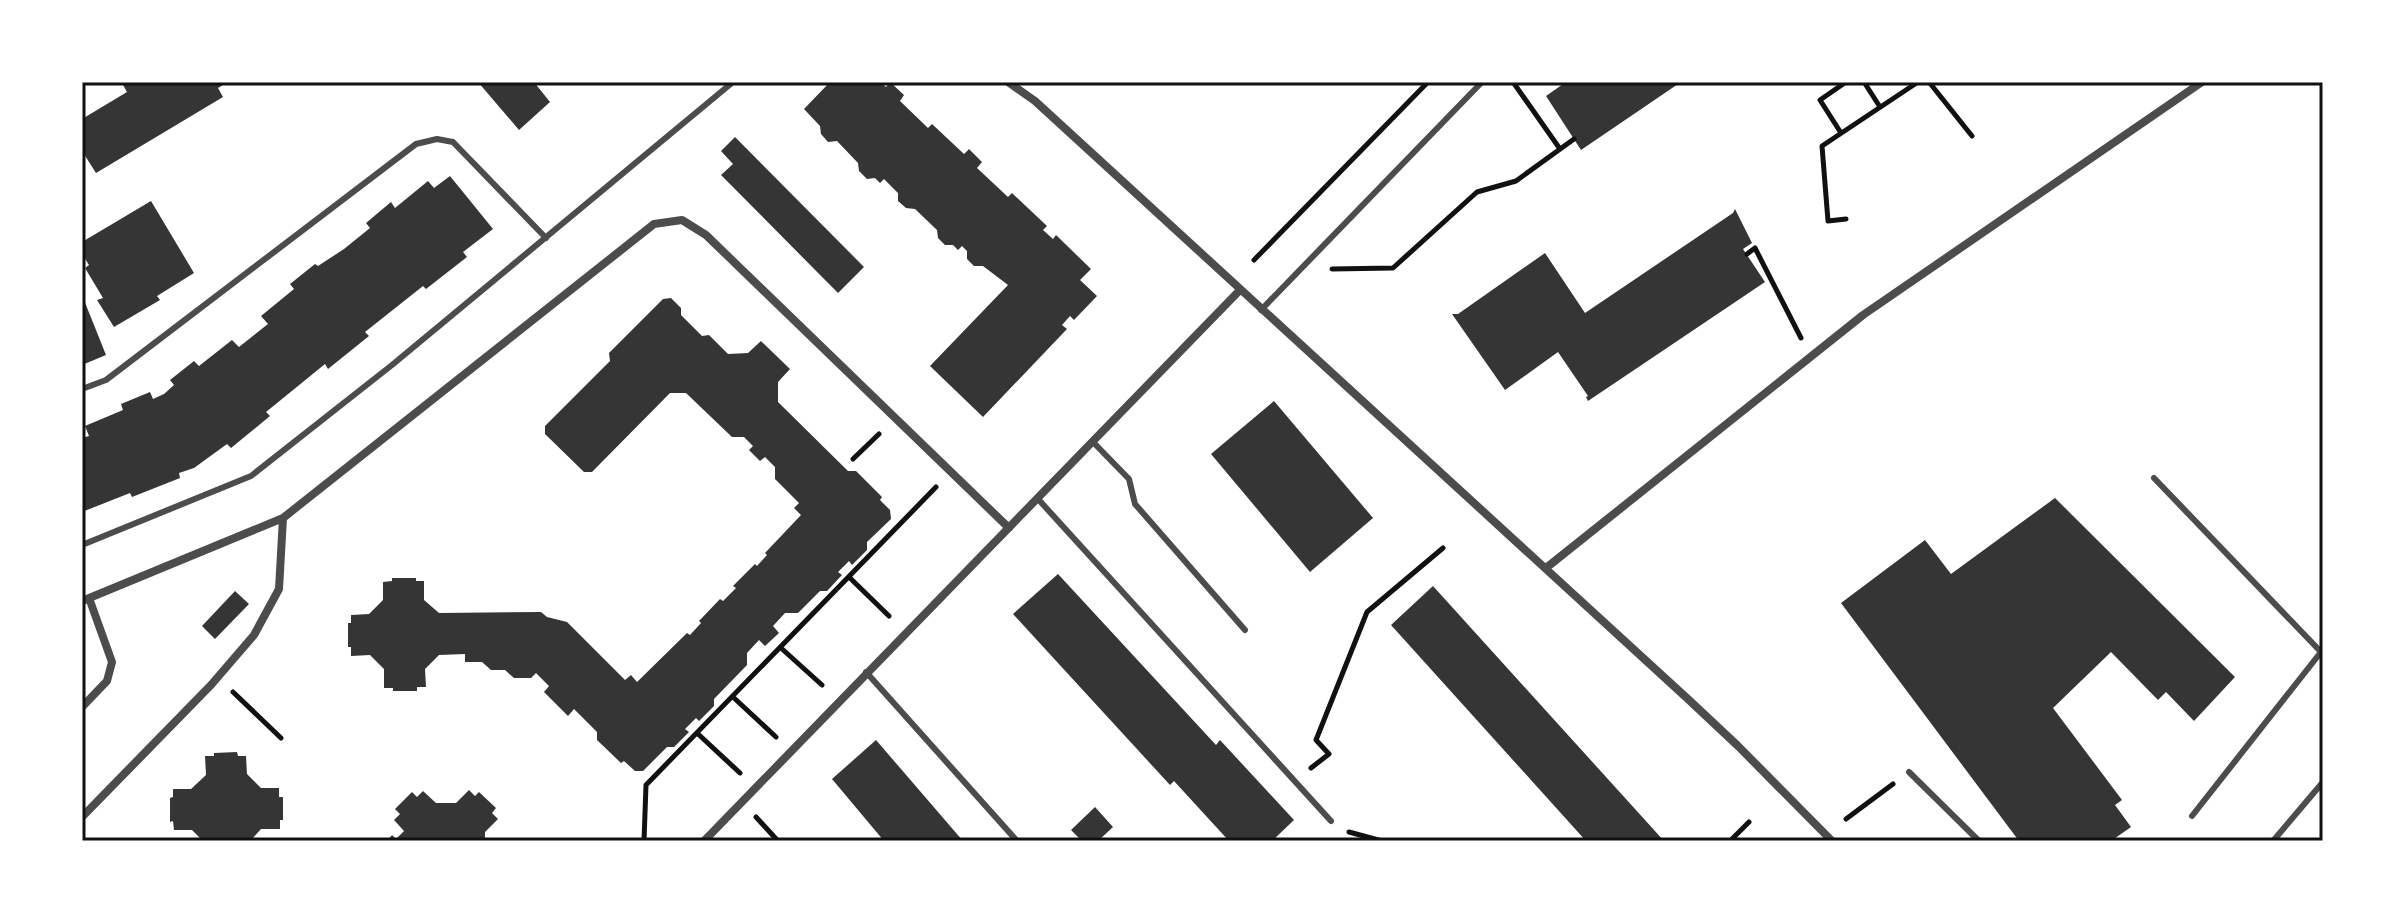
<svg xmlns="http://www.w3.org/2000/svg" width="2405" height="923" font-family="Jost,sans-serif">
  <rect width="100%" height="100%" fill="#fff"/>
  <path fill="#353535" d="M 128,82 L 228,82 L 218,88 L 223,97 L 96,173 L 82,151 L 82,119 L 127,92 L 123,85 Z
    M 478,82 L 534,82 L 550,102 L 519,130 Z
    M 830,82 L 880,82 L 886,87 L 890,82 L 904,95 L 900,101 L 928,128 L 932,124 L 964,154 L 969,149 L 982,162 L 977,168 L 1008,197 L 1012,193 L 1047,226 L 1043,230 L 1053,239 L 1056,235 L 1091,269 L 1080,280 L 1097,296 L 1074,320 L 1070,316 L 1062,325 L 1067,329 L 983,417 L 930,366 L 1008,285 L 983,266 L 974,266 L 967,259 L 967,251 L 962,246 L 958,250 L 953,245 L 945,245 L 938,238 L 937,230 L 915,209 L 906,208 L 898,201 L 898,193 L 884,179 L 880,183 L 875,178 L 867,179 L 859,171 L 858,163 L 837,141 L 828,142 L 821,134 L 820,126 L 804,109 Z
    M 1566,82 L 1681,82 L 1581,150 L 1546,96 Z
    M 735,137 L 864,267 L 838,293 L 721,175 L 733,164 L 721,151 Z
    M 450,176 L 493,229 L 463,252 L 467,257 L 426,289 L 423,286 L 365,332 L 369,336 L 328,369 L 325,364 L 266,412 L 270,416 L 231,448 L 227,444 L 194,468 L 179,473 L 180,478 L 132,497 L 130,493 L 82,512 L 82,438 L 89,436 L 85,426 L 123,410 L 121,404 L 150,392 L 153,399 L 164,394 L 174,385 L 170,380 L 194,361 L 199,366 L 232,340 L 239,347 L 268,324 L 261,316 L 294,289 L 290,284 L 315,264 L 318,266 L 344,249 L 370,228 L 366,223 L 391,202 L 395,208 L 428,181 L 434,188 Z
    M 151,201 L 194,273 L 157,296 L 160,300 L 114,327 L 97,300 L 103,298 L 85,268 L 89,265 L 82,254 L 82,242 Z
    M 1735,209 L 1752,243 L 1743,249 L 1765,282 L 1588,401 L 1586,397 L 1588,396 L 1558,352 L 1505,390 L 1452,314 L 1458,314 L 1545,253 L 1585,313 L 1733,213 Z
    M 82,295 L 106,355 L 82,365 Z
    M 671,298 L 681,308 L 681,315 L 702,336 L 709,335 L 728,354 L 748,353 L 761,341 L 790,369 L 778,382 L 778,402 L 848,471 L 856,471 L 882,497 L 880,500 L 890,510 L 891,519 L 867,542 L 867,550 L 852,565 L 849,561 L 838,572 L 842,575 L 827,591 L 820,591 L 798,613 L 785,613 L 773,626 L 779,633 L 765,646 L 759,640 L 747,653 L 747,665 L 714,699 L 714,706 L 699,721 L 696,718 L 685,729 L 689,732 L 674,747 L 667,747 L 643,771 L 635,771 L 624,761 L 621,763 L 597,740 L 597,732 L 574,709 L 568,716 L 544,692 L 549,686 L 536,673 L 531,678 L 514,678 L 505,670 L 491,670 L 482,662 L 465,662 L 465,654 L 439,655 L 425,669 L 426,687 L 417,687 L 417,691 L 393,691 L 393,688 L 384,688 L 384,669 L 370,655 L 351,656 L 351,647 L 348,647 L 348,623 L 351,623 L 351,615 L 369,614 L 383,600 L 383,582 L 392,581 L 392,578 L 416,578 L 416,581 L 424,581 L 424,600 L 439,613 L 541,612 L 547,617 L 567,622 L 625,680 L 631,675 L 637,682 L 687,633 L 690,635 L 701,623 L 699,621 L 720,599 L 723,601 L 736,588 L 733,586 L 755,564 L 757,566 L 767,555 L 765,553 L 801,515 L 794,508 L 799,503 L 775,479 L 775,467 L 765,457 L 760,461 L 749,450 L 753,446 L 744,437 L 732,437 L 686,393 L 670,393 L 592,472 L 584,472 L 545,434 L 545,426 L 610,361 L 609,353 L 663,299 Z
    M 1274,401 L 1373,518 L 1310,572 L 1211,454 Z
    M 2055,498 L 2235,677 L 2194,721 L 2166,692 L 2158,700 L 2111,652 L 2053,708 L 2122,800 L 2115,805 L 2131,827 L 2111,841 L 2019,841 L 1841,603 L 1925,540 L 1951,574 Z
    M 1058,574 L 1216,745 L 1220,740 L 1294,820 L 1272,841 L 1229,841 L 1174,781 L 1170,785 L 1013,614 Z
    M 1433,586 L 1664,841 L 1586,841 L 1391,625 Z
    M 235,591 L 249,604 L 215,639 L 202,626 Z
    M 876,740 L 963,841 L 884,841 L 832,779 Z
    M 237,752 L 238,756 L 246,756 L 247,774 L 261,788 L 279,788 L 279,797 L 283,797 L 283,820 L 280,820 L 280,829 L 261,829 L 250,841 L 203,841 L 192,830 L 174,830 L 173,821 L 170,822 L 170,798 L 173,797 L 173,789 L 191,789 L 206,775 L 205,756 L 214,756 L 214,753 Z
    M 469,790 L 475,796 L 479,792 L 496,808 L 492,813 L 498,819 L 485,832 L 485,841 L 387,841 L 392,835 L 396,839 L 404,831 L 394,820 L 400,814 L 395,809 L 412,792 L 417,797 L 423,791 L 436,803 L 456,803 Z
    M 1095,807 L 1113,827 L 1098,841 L 1082,841 L 1071,830 Z"/>
  <g fill="none" stroke-linecap="round" stroke-linejoin="round">
    <path stroke="#111" stroke-width="5" d="M 1513,82 L 1560,149
      M 1864,82 L 1880,107
      M 1929,82 L 1972,136
      M 1841,133 L 1820,100 L 1846,82
      M 1846,219 L 1828,221 L 1822,146 L 1918,82
      M 1747,254 L 1755,248 L 1801,338
      M 1254,260 L 1428,82
      M 1332,269 L 1393,268 L 1477,192 L 1516,181 L 1574,139
      M 853,459 L 879,434
      M 850,578 L 889,616
      M 781,648 L 822,685
      M 233,692 L 281,738
      M 733,697 L 776,737
      M 697,733 L 740,773
      M 1311,768 L 1329,754 L 1316,740 L 1367,612 L 1443,548
      M 756,817 L 778,841
      M 1846,819 L 1893,784
      M 1349,832 L 1382,841
      M 644,841 L 646,785 L 936,487
      M 1730,841 L 1749,822"/>
    <path stroke="#4c4c4c" stroke-width="6" d="M 1261,310 L 1482,82
      M 82,389 L 106,380 L 416,144 L 437,139 L 453,142 L 546,238
      M 1093,442 L 1129,479 L 1135,504 L 1245,630
      M 2154,478 L 2321,652
      M 1038,499 L 1331,821
      M 82,545 L 251,476 L 392,365 L 733,82
      M 866,672 L 1017,841
      M 1909,772 L 1979,841
      M 2192,816 L 2321,652 L 2323,654
      M 2273,841 L 2323,782"/>
    <path stroke="#4c4c4c" stroke-width="8" d="M 1008,82 L 1035,101 L 1689,700 L 1738,746 L 1832,841
      M 1546,568 L 1863,315 L 2202,82
      M 82,601 L 283,518 L 654,224 L 682,220 L 706,235 L 1009,528
      M 82,707 L 107,681 L 112,662 L 89,598
      M 82,817 L 211,685 L 254,635 L 279,589 L 283,518
      M 704,841 L 1240,290"/>
  </g>
  <rect width="2405" height="923" fill="none" stroke="#ffffff" stroke-width="168"/>
  <rect x="84" y="84" width="2237" height="755" fill="none" stroke="#111" stroke-width="3"/>
</svg>
